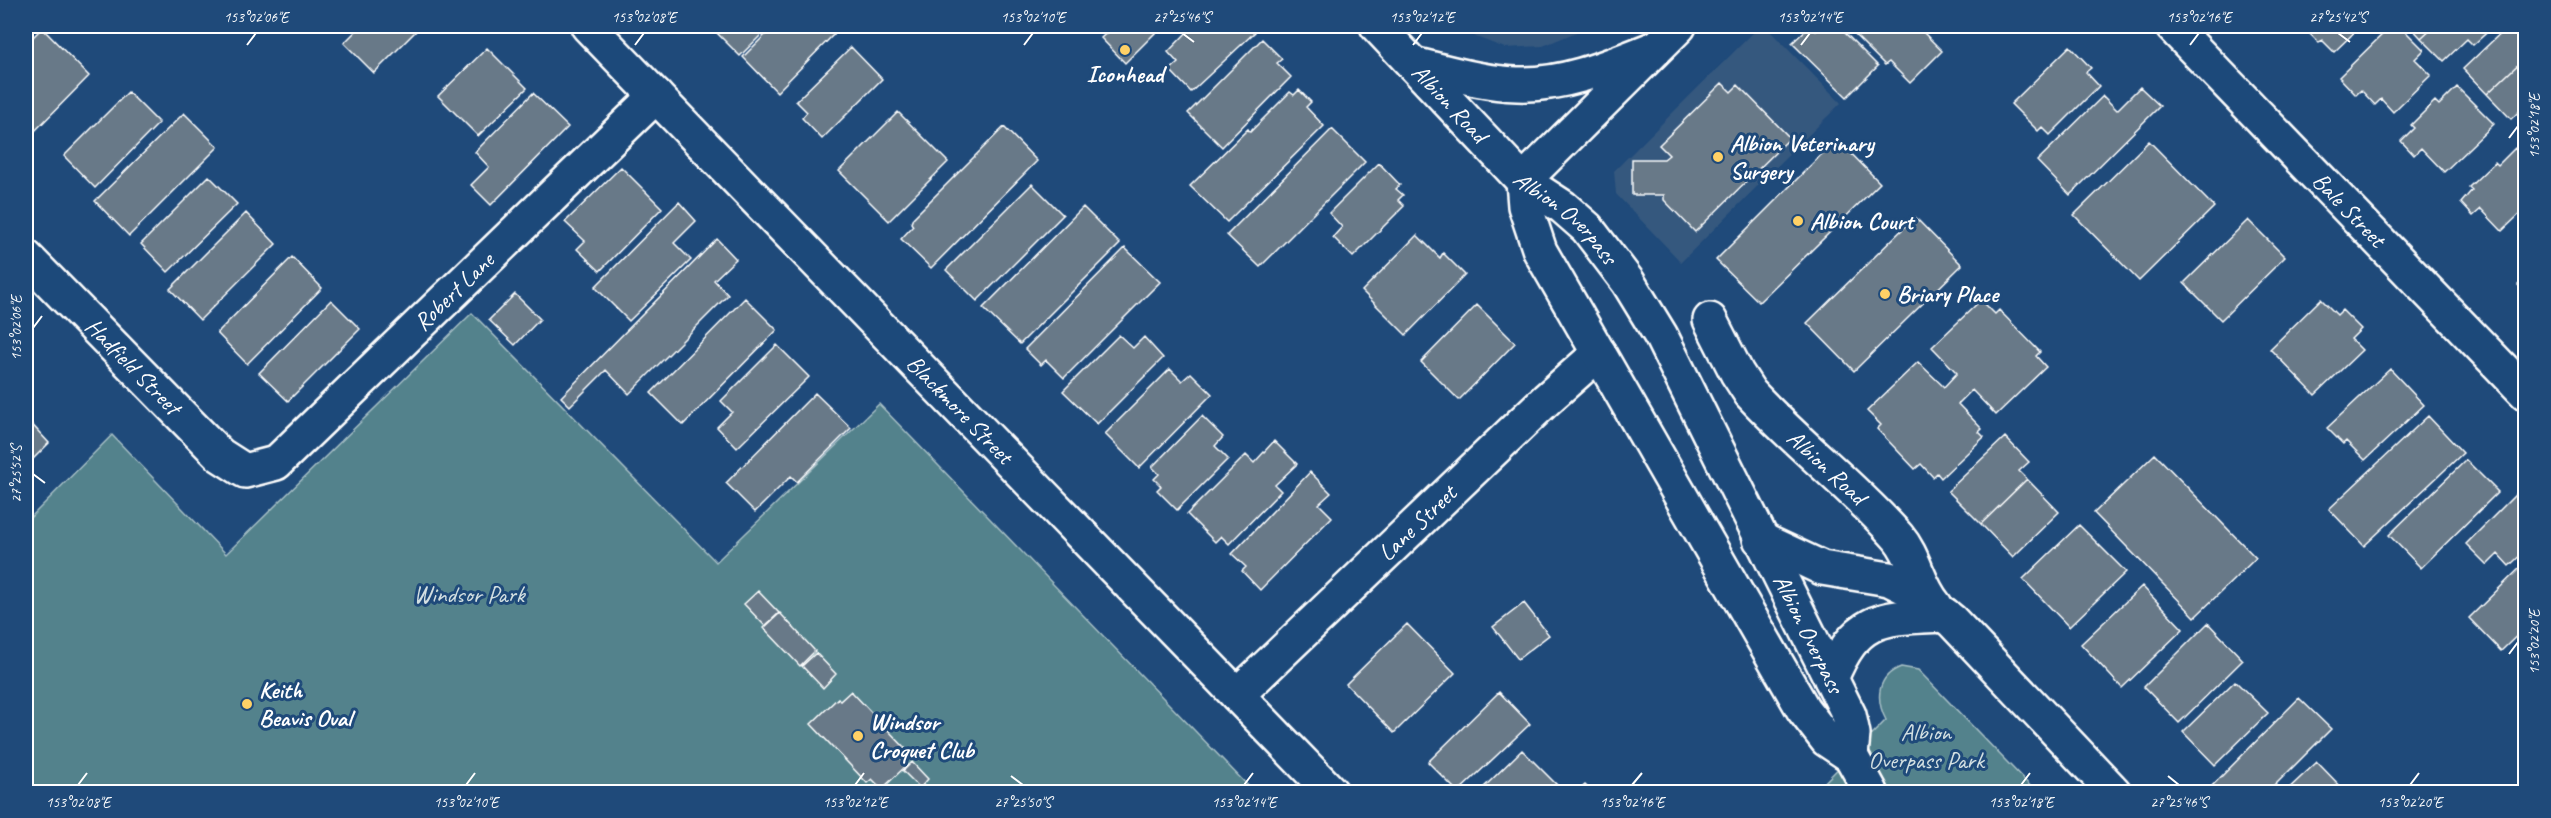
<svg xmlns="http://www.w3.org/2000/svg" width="2551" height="818" font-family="Caveat,sans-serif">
  <rect width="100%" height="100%" fill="#1f4a7a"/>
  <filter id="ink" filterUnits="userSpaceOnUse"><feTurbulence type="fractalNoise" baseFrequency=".0167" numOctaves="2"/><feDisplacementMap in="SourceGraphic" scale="12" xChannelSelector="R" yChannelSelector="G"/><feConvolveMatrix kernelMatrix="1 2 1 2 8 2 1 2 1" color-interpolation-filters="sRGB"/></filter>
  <g filter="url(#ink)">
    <path fill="#35587e" d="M 1460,26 L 1591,26 L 1543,46 L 1505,48 L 1476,37 Z
      M 1760,26 L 1765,26 L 1841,103 L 1681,262 L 1616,194 L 1614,171 Z"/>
    <path fill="#52828c" stroke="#a8c0c6" stroke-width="1.5" d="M 472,313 L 716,562 L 879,404 L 1254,792 L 26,792 L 26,522 L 112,435 L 226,554 Z
      M 1901,667 L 1918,670 L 2036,792 L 1815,792 L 1886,720 C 1875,699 1877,676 1901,667 Z"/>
    <path fill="#677988" stroke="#fff" stroke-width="1.5" d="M 361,26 L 421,26 L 374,73 L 344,43 Z
      M 710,26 L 770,26 L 740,56 Z
      M 774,26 L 842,26 L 777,92 L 743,57 Z
      M 1114,26 L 1162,26 L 1125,63 L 1101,38 Z
      M 1193,26 L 1249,26 L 1255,32 L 1191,92 L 1170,70 L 1178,63 L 1168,52 Z
      M 1810,26 L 1816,31 L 1822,26 L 1838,26 L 1878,66 L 1847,97 L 1792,43 Z
      M 1846,26 L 1917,26 L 1942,51 L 1910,83 L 1889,62 L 1885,65 Z
      M 2290,26 L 2361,26 L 2334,52 L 2322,40 L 2319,43 L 2304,28 L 2298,34 Z
      M 2391,26 L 2400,26 L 2424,50 L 2415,59 L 2431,75 L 2393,112 L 2381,99 L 2375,105 L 2361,90 L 2356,95 L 2339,77 Z
      M 2410,26 L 2434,26 L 2421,38 Z
      M 2434,26 L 2494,26 L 2473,45 L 2467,39 L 2444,61 L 2421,38 Z
      M 2508,26 L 2516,26 L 2519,28 L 2526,26 L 2526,57 L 2487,94 L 2463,69 Z
      M 42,28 L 89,76 L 27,139 L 26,44 Z
      M 1262,39 L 1282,59 L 1277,63 L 1291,77 L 1222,147 L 1188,113 Z
      M 2070,46 L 2091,68 L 2086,72 L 2099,86 L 2050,135 L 2042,127 L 2038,131 L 2011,104 Z
      M 851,47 L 882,79 L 822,139 L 802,118 L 807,112 L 796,101 Z
      M 487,48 L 527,88 L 478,136 L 438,96 Z
      M 2526,57 L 2526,105 L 2511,119 L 2487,94 Z
      M 1722,83 L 1731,92 L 1738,85 L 1790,138 L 1695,232 L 1664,200 L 1664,195 L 1632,195 L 1632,159 L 1664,159 L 1669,155 L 1659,145 Z
      M 2140,87 L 2160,106 L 2070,195 L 2037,161 L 2103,96 L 2117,110 Z
      M 2457,87 L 2494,124 L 2444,172 L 2421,148 L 2414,155 L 2401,141 L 2414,128 L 2411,125 L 2435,101 L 2439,105 Z
      M 1299,90 L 1311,102 L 1306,107 L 1324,126 L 1227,222 L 1190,186 L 1248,129 L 1250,132 L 1290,92 L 1294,95 Z
      M 128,92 L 159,123 L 95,188 L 64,156 Z
      M 533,93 L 568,127 L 491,205 L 471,185 L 489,167 L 475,152 Z
      M 898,112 L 948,162 L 889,221 L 839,171 Z
      M 184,113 L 218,147 L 129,236 L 95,201 Z
      M 1004,127 L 1037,161 L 931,268 L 901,239 L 913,226 L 911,223 L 913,218 Z
      M 1332,129 L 1365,162 L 1260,267 L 1227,235 Z
      M 1837,139 L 1880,183 L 1759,302 L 1716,260 Z
      M 2149,141 L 2214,207 L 2139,281 L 2074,215 Z
      M 2515,148 L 2526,159 L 2526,208 L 2502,231 L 2481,209 L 2473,216 L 2461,203 L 2472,190 L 2469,187 L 2495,162 L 2498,165 Z
      M 1379,163 L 1400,185 L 1396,189 L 1403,195 L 1398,200 L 1404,206 L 1353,257 L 1333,237 L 1342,227 L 1329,213 Z
      M 621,167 L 662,208 L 600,271 L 577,249 L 585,241 L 565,222 Z
      M 209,176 L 237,204 L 168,272 L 141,244 Z
      M 1032,184 L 1063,215 L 977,301 L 946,270 Z
      M 679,202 L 696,221 L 674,243 L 691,260 L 629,321 L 595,287 Z
      M 1083,207 L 1120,244 L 1020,344 L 983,308 Z
      M 246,213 L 276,244 L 200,320 L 170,289 Z
      M 1915,217 L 1962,265 L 1854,371 L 1807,323 Z
      M 2248,220 L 2285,257 L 2221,320 L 2184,283 Z
      M 1417,235 L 1440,258 L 1443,253 L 1465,275 L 1406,335 L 1362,291 Z
      M 717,239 L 736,259 L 714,280 L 728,295 L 629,394 L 606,370 L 570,406 L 561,397 Z
      M 1125,248 L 1160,282 L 1064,378 L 1046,360 L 1041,365 L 1025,349 Z
      M 292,257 L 322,288 L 247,364 L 217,333 Z
      M 2526,278 L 2526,293 L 2518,285 Z
      M 515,294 L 540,319 L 515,345 L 489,320 Z
      M 745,298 L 777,330 L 683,425 L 651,393 Z
      M 2321,299 L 2337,315 L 2342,310 L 2361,329 L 2351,339 L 2362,350 L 2315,395 L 2270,349 Z
      M 331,300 L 360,329 L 288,401 L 259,373 Z
      M 1981,300 L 1995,314 L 1999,310 L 2040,352 L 2036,356 L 2046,367 L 1996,415 L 1972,390 L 1958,404 L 1982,429 L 1979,432 L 1984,437 L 1941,478 L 1937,473 L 1933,477 L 1921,464 L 1915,469 L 1877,429 L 1881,425 L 1867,411 L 1918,362 L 1944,387 L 1957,373 L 1932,347 Z
      M 1477,305 L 1515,343 L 1459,400 L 1421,362 Z
      M 1119,335 L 1133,348 L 1144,337 L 1163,358 L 1097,424 L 1063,391 Z
      M 777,345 L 809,377 L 737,448 L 717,427 L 732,412 L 721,401 Z
      M 1170,369 L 1182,381 L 1191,373 L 1212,394 L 1139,468 L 1105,434 Z
      M 2390,369 L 2424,405 L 2365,460 L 2346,441 L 2343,444 L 2327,428 Z
      M 815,393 L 851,428 L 797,482 L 791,476 L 755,512 L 726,483 Z
      M 1202,416 L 1223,437 L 1215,446 L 1228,459 L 1177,510 L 1157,490 L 1161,486 L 1154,479 L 1159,474 L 1152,467 Z
      M 2428,416 L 2463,453 L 2364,546 L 2329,509 Z
      M 26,418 L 49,443 L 26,466 Z
      M 2005,437 L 2029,462 L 2019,471 L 2027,479 L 1981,524 L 1948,491 Z
      M 1274,441 L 1297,464 L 1275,485 L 1281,491 L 1229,544 L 1221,536 L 1215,542 L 1187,514 L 1246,455 L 1254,463 Z
      M 2155,454 L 2256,558 L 2195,617 L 2094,513 Z
      M 2466,460 L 2498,492 L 2421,568 L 2389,535 Z
      M 1310,472 L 1331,493 L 1319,504 L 1332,517 L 1260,590 L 1242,571 L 1246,567 L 1232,554 Z
      M 2027,479 L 2059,512 L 2013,557 L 1981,524 Z
      M 2519,491 L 2526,497 L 2526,550 L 2509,566 L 2498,554 L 2487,565 L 2466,544 Z
      M 2079,525 L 2126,572 L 2069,627 L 2023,579 Z
      M 2526,562 L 2526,627 L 2501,651 L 2469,618 Z
      M 2142,586 L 2183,629 L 2122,688 L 2081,644 Z
      M 758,591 L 779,613 L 765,626 L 744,604 Z
      M 1524,603 L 1549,635 L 1518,659 L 1493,627 Z
      M 780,613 L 815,651 L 800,666 L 764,628 Z
      M 2208,623 L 2243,660 L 2179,723 L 2144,687 Z
      M 1407,624 L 1455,673 L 1394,733 L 1346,684 Z
      M 816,653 L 836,674 L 823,688 L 802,666 Z
      M 2235,681 L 2268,713 L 2215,765 L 2183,732 Z
      M 851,691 L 905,748 L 898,755 L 907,765 L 882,789 L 872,779 L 867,783 L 811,724 L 838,698 L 840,701 Z
      M 1499,692 L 1530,724 L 1458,792 L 1428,762 Z
      M 2299,698 L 2331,729 L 2268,792 L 2241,792 L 2238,790 L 2235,792 L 2206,792 Z
      M 1522,750 L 1559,787 L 1554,792 L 1479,792 Z
      M 912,762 L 928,779 L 920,788 L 903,771 Z
      M 2317,762 L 2346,792 L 2285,792 Z
      M 1585,785 L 1592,792 L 1577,792 Z"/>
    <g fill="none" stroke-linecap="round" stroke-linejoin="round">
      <g stroke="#fff" stroke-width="38">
        <g id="minor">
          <path id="s1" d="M 588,26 L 1331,792"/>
          <path id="s2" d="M 2172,26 L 2526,393"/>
          <path d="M 1413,64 C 1447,72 1482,83 1517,84 C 1564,86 1612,65 1655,48"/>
          <path d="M 1523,181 L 1679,26"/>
          <path id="s3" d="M 26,257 L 220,455 L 245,471 L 276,463 L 656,96"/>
          <path id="s4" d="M 1710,320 L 1737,373 L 1750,393 C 1797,444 1852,485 1898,537 C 1915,557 1918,585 1935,605"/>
          <path d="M 1760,539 L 1822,568 L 1889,579 L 1915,592 L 1952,621 L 2114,792"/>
          <path d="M 1831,679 C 1857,615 1882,618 1945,615"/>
          <path id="s5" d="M 1237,695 L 1547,399 L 1599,353"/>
        </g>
      </g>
      <g stroke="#fff" stroke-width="38">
        <g id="major">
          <path id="s6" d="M 1377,26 L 1523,181 L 1563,207 L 1587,228 L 1628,282 L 1661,336 L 1849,715 L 1853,734 L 1851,756"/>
          <path d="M 1523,181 L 1525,206 L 1540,251 L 1803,709 L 1827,740 L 1851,756 L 1871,792"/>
        </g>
      </g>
      <use href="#minor" stroke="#1f4a7a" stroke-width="33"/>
      <use href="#major" stroke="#1f4a7a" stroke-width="33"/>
    </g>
  </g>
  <path fill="none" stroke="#fff" stroke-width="2" d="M 1182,33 L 1194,42M 2338,33 L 2350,42M 247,45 L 256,33M 635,45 L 644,33M 1024,45 L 1033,33M 1413,45 L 1422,33M 1801,45 L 1810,33M 2190,45 L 2199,33M 2509,138 L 2518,126M 33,328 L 42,316M 33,474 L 45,483M 2509,654 L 2518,642M 1011,776 L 1023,785M 2168,776 L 2179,785M 78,785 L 87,773M 466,785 L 475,773M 855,785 L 864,773M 1244,785 L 1253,773M 1632,785 L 1642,773M 2021,785 L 2030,773M 2410,785 L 2419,773"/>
  <g fill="#ffd166" stroke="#1f4a7a" stroke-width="2">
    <circle cx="1125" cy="50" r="6"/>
    <circle cx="1718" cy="157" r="6"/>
    <circle cx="1798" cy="221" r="6"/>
    <circle cx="1885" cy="294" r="6"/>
    <circle cx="247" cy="704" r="6"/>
    <circle cx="858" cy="736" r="6"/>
  </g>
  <g text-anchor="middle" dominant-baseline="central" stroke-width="6" stroke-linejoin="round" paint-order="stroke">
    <g font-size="24" font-weight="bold" fill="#fff" stroke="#1f4a7a" text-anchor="start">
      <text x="1125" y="74" text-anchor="middle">Iconhead</text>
      <text x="1730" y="143">Albion Veterinary<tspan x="1730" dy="28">Surgery</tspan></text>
      <text x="1810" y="221">Albion Court</text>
      <text x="1897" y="294">Briary Place</text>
      <text x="259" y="690">Keith<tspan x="259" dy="28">Beavis Oval</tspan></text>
      <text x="870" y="722">Windsor<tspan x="870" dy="28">Croquet Club</tspan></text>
    </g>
    <g font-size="24" fill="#fff" stroke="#1f4a7a">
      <text stroke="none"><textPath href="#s6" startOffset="106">Albion Road</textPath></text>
      <text stroke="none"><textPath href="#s2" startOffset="255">Bale Street</textPath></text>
      <text stroke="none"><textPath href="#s6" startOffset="270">Albion Overpass</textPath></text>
      <text stroke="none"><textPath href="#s3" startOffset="586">Robert Lane</textPath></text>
      <text stroke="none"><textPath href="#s3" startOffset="153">Hadfield Street</textPath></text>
      <text stroke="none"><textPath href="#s1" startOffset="534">Blackmore Street</textPath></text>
      <text stroke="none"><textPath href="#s4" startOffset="190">Albion Road</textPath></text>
      <text stroke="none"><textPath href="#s5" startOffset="249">Lane Street</textPath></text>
      <text stroke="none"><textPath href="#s6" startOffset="756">Albion Overpass</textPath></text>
    </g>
    <g font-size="24" fill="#d4e0e2" stroke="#1f4a7a">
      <text x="469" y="594">Windsor Park</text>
      <text x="1926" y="732">Albion<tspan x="1926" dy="28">Overpass Park</tspan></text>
    </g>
  </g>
  <rect width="2551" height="818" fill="none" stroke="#1f4a7a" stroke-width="66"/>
  <rect x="33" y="33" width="2485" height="752" fill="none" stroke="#fff" stroke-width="2"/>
  <g font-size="15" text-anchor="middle" fill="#fff">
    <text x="256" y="22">153°02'06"E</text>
    <text x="644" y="22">153°02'08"E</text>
    <text x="1033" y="22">153°02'10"E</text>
    <text x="1182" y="22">27°25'46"S</text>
    <text x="1422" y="22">153°02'12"E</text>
    <text x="1810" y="22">153°02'14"E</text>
    <text x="2199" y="22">153°02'16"E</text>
    <text x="2338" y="22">27°25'42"S</text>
    <text transform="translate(2534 126) rotate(-90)" y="5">153°02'18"E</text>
    <text transform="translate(16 328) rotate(-90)" y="5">153°02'06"E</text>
    <text transform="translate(16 474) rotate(-90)" y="5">27°25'52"S</text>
    <text transform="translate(2534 642) rotate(-90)" y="5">153°02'20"E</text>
    <text x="78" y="807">153°02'08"E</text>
    <text x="466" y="807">153°02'10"E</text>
    <text x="855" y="807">153°02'12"E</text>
    <text x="1023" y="807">27°25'50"S</text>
    <text x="1244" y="807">153°02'14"E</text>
    <text x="1632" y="807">153°02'16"E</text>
    <text x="2021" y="807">153°02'18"E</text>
    <text x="2179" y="807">27°25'46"S</text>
    <text x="2410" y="807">153°02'20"E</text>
  </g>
</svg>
